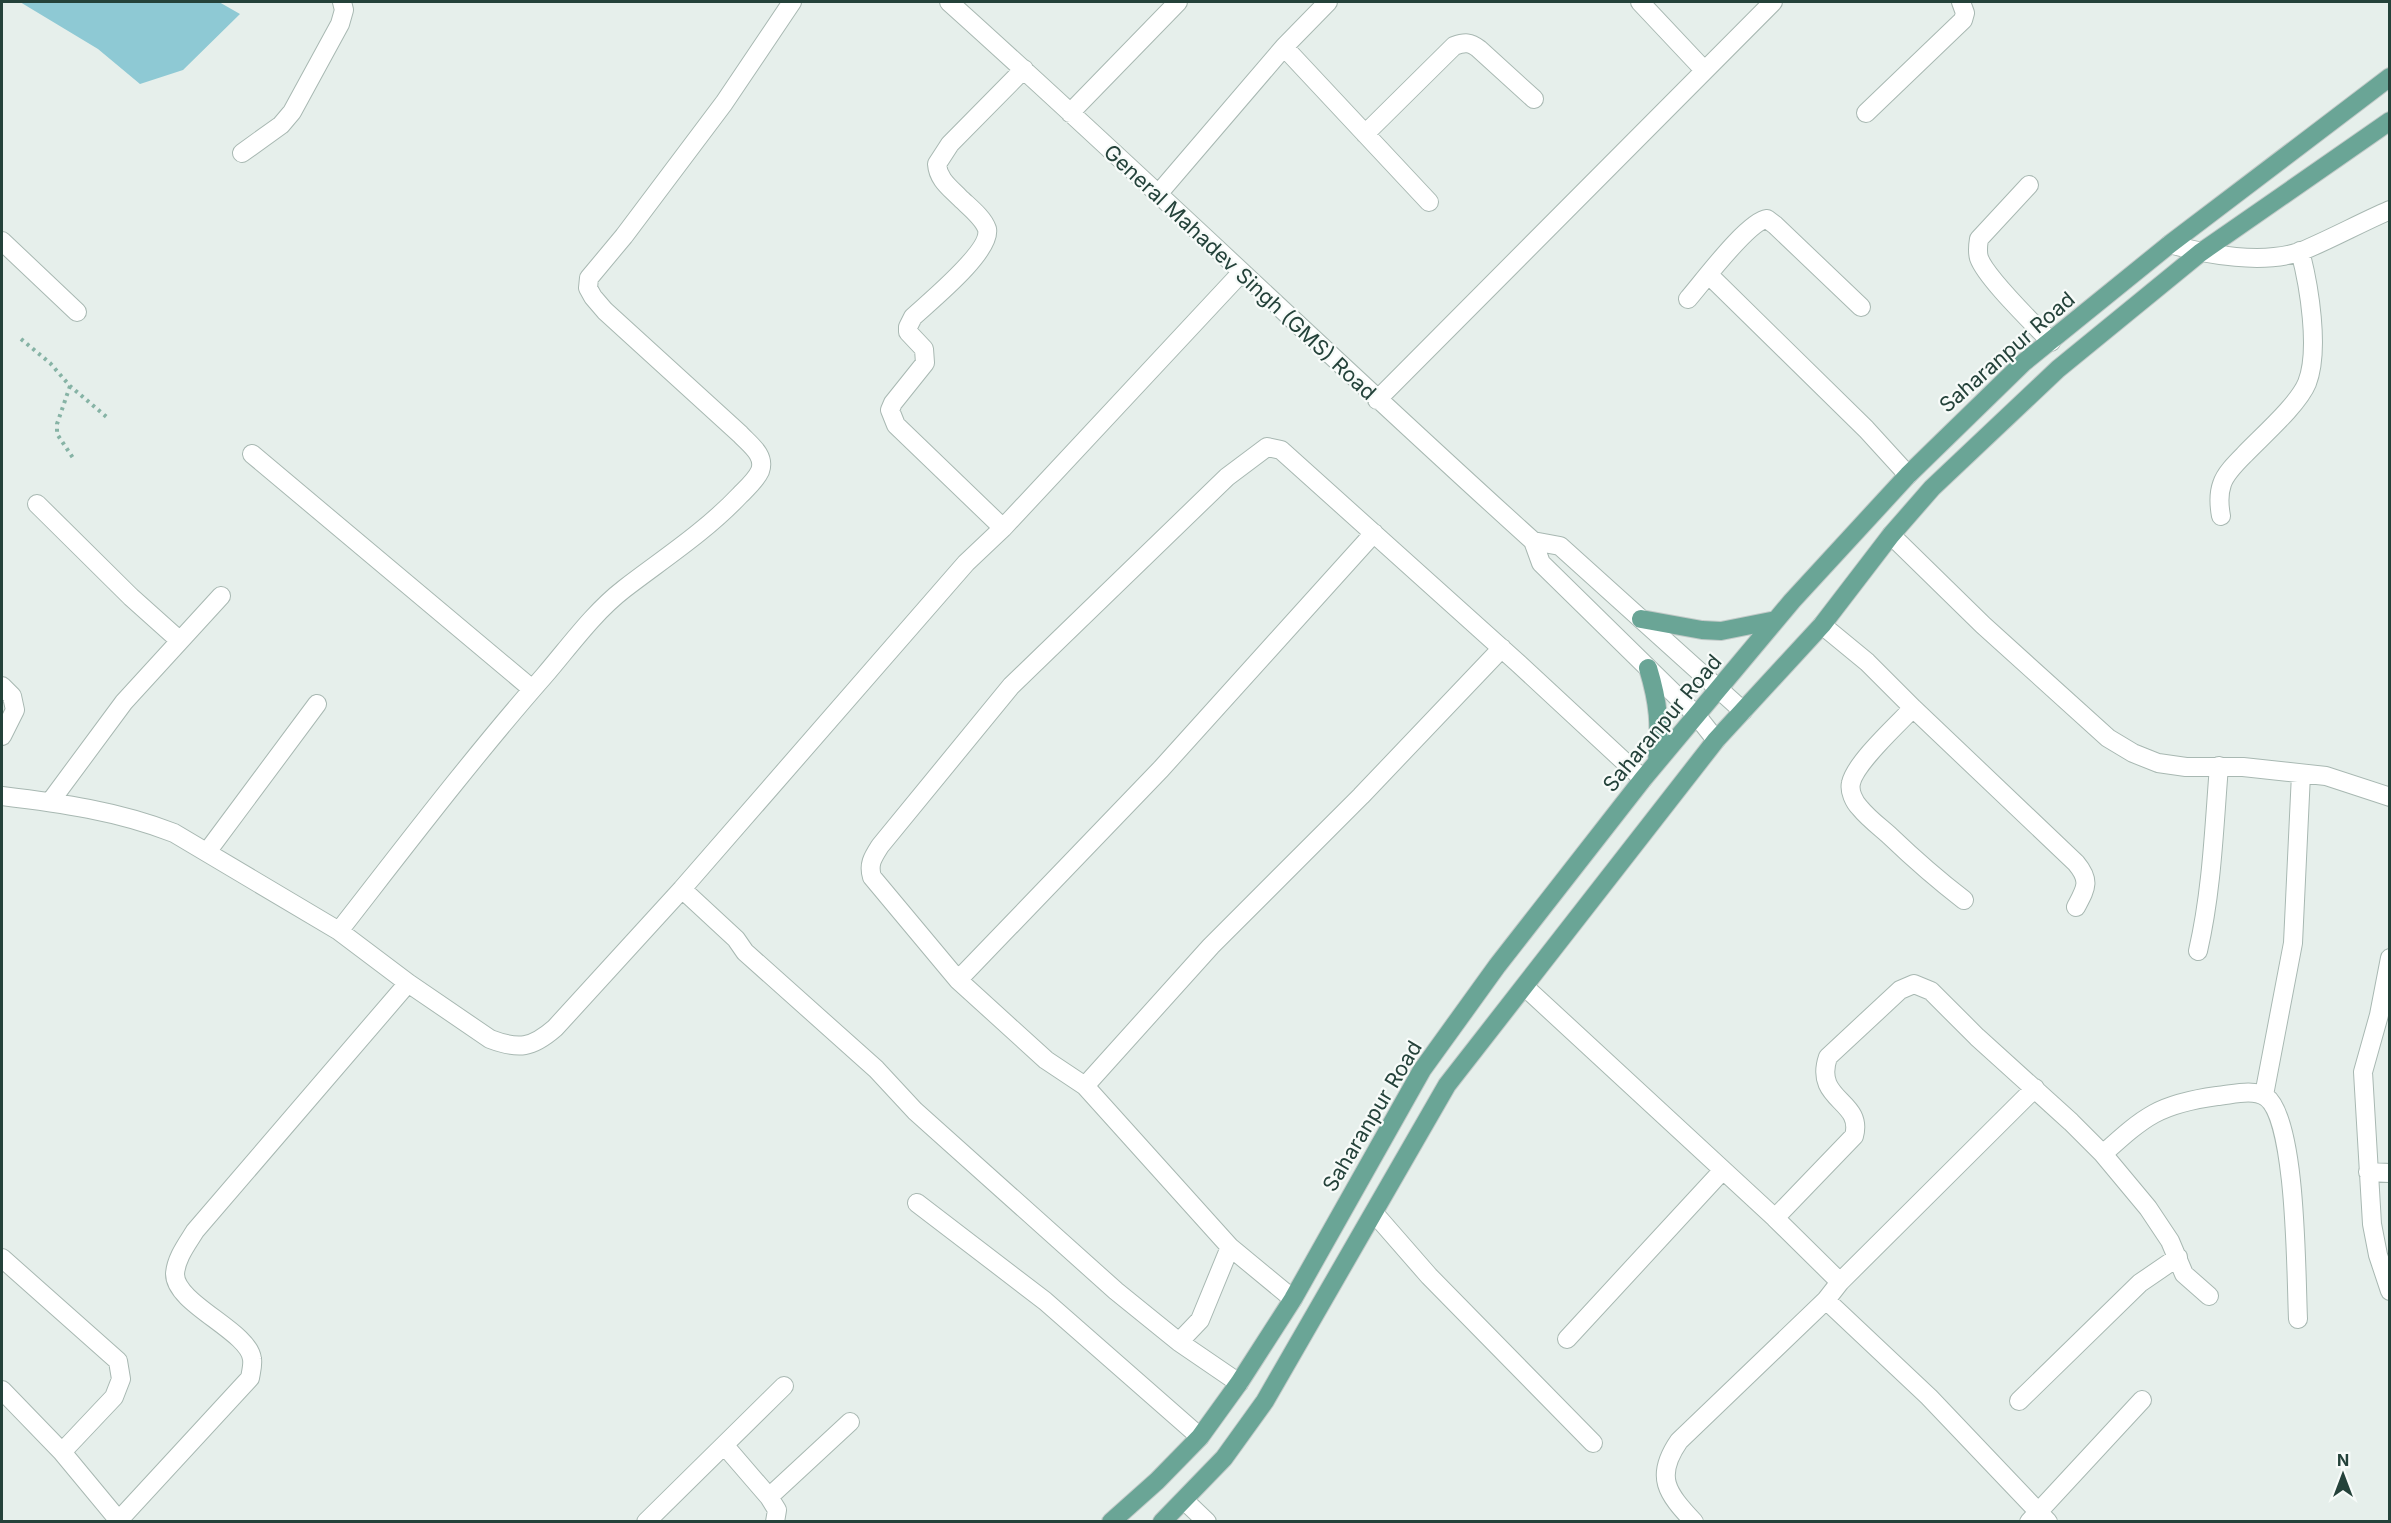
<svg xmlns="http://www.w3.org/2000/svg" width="2391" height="1523" font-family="Inter,sans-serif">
  <rect width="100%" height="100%" fill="#e6efeb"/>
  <path fill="#8ec9d4" d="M 20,2 L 219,2 L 240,14 L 183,70 L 140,84 L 98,49 Z"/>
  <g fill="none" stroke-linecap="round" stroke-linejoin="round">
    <g stroke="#a8b8b2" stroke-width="20">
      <path id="minor" d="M 949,2 C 1146,179 1336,363 1533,541 L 1541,563 L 1697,716 L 1716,740
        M 1640,2 L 1704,70
        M 1284,47 L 1429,202
        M 1070,113 L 1178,2
        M 1866,113 L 1963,20 L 1965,13 L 1961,2
        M 1365,134 L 1454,46 C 1465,42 1470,42 1479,49 L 1534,99
        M 242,153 L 281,125 L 292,112 L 340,24 L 344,10 L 342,2
        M 2029,185 L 1979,239 C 1978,245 1977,251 1979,258 C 1986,278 2034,324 2051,342
        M 1159,193 L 1284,47 L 1328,2
        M 2,241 L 77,312
        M 2170,244 C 2207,255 2264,265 2302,251 C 2331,239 2360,223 2390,210
        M 1709,275 L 1866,429 L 1908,475
        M 1688,299 C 1702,283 1748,221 1767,219 L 1775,225 L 1861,307
        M 1377,400 L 1773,2
        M 252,454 L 532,689
        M 37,504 L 131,597 L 179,640
        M 2221,516 C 2219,505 2218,495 2222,484 C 2225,474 2236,463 2244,455 C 2261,437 2298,405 2307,383 C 2320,350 2309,285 2300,251
        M 1003,528 L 896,425 L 890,410 L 893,403 L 925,363 L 924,349 L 908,332 L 908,327 L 913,317 C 929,302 992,251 987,229 C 983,217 968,206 959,197 C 949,187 938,179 937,164 L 950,144 L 1024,69
        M 1891,535 L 1983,625 L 2108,738 L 2133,753 L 2158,763 L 2186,767 L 2243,767 L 2326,776 L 2390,797
        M 1533,541 L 1560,546 L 1743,711
        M 1822,625 L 1867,662 L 1913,708 L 2076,863 C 2091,881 2086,888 2076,907
        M 2,686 L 12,696 L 15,710 L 2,736
        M 1913,708 C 1898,724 1855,763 1851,783 C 1849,791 1854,802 1860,808 C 1868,818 1880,827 1890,836 C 1914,859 1938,880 1964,900
        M 2,796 C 60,803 118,811 174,833 L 339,931 L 408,983 L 490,1039 C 519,1050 532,1048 555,1028 L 682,889 L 966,563 L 1003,528 L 1241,273
        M 50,802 L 124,702 L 221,596
        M 207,852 L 317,704
        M 682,889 L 736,939 L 745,952 L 876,1069 L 915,1111 L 1116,1291 L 1179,1342 L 1239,1383
        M 339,931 C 406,845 472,758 544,676 C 569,647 593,613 624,589 C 663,559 705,532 740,495 C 747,488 756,480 760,471 C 766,455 749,444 740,434 L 605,311 L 593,297 L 588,288 L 589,278 L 624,236 L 724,103 L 792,2
        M 2198,951 C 2212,890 2214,828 2219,766
        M 2390,958 L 2379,1015 L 2363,1072 L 2372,1224 L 2378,1255 L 2390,1291
        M 958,980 L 1161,769 L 1374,533
        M 1525,987 L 1775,1218 L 1840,1282
        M 1085,1086 L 1211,946 L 1361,796 L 1502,648
        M 2264,1095 L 2293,943 L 2301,774
        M 2103,1154 C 2145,1116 2159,1104 2217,1096 C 2231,1095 2253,1088 2266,1097 C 2297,1119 2296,1278 2298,1319
        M 2368,1172 L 2390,1173
        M 917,1203 L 1045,1301 L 1200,1437
        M 1374,1213 L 1429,1276 L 1593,1443
        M 1775,1218 L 1854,1136 C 1864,1100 1813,1101 1828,1057 L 1900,990 L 1914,984 L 1931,991 L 1977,1037 L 2071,1122 L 2103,1154 L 2148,1208 L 2170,1241 L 2184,1274 L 2209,1296
        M 2,1258 L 118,1361 L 121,1379 L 114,1397 L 62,1452
        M 1293,1299 L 1230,1247 L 1085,1086 L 1046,1060 L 958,980 L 872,877 C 868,864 873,857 880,846 L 1011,686 L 1227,477 L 1267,447 L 1281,450 L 1519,664 L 1643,779
        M 1826,1300 L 1929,1397 L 2048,1522
        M 1567,1339 L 1723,1170
        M 1179,1342 L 1200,1320 L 1230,1247
        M 2,1390 L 62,1452 L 120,1522
        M 2019,1401 L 2140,1283 L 2178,1257
        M 725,1446 L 769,1497
        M 1184,1500 L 1207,1522
        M 119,1520 L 250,1378 C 251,1372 253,1365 252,1359 C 249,1331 175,1304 175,1274 C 176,1258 187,1244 195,1231 L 408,983
        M 646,1522 L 784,1386
        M 775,1522 L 777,1510 L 769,1497 L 850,1422
        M 1694,1522 C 1667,1493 1654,1477 1679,1441 L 1826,1300 L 1840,1282 L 2035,1088
        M 2029,1522 L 2142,1400"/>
    </g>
    <g stroke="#c2cac8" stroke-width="20">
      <path id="major" d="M 1641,619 L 1702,630 L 1721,631 L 1776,620
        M 1648,668 C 1659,704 1660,725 1657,762
        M 1111,1522 L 1157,1481 L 1200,1437 L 1239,1383 L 1293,1299 L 1422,1070 L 1497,966 L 1643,779 L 1792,601 L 1908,475 L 2023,363 L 2170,244 L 2390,77
        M 1162,1522 L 1224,1458 L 1265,1401 L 1447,1085 L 1716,740 L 1822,625 L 1891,535 L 1932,488 L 2058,369 L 2200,253 L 2390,121"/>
    </g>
    <path stroke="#86b3a5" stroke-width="4" stroke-dasharray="3 4.5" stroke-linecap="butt" d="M 21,339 L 50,363 L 70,386 L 109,419
      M 70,386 L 57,424 L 57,434 L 73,458"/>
    <use href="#minor" stroke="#fff" stroke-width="18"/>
    <use href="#major" stroke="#6aa596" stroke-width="18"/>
  </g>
  <g text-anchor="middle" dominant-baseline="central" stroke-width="4.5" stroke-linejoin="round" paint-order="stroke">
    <g font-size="21" fill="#24423a" stroke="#f7fbf9">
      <text transform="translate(1240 272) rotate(43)">General Mahadev Singh (GMS) Road</text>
      <text transform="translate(2007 352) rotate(-41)">Saharanpur Road</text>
      <text transform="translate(1662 723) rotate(-50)">Saharanpur Road</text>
      <text transform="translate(1372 1116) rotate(-59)">Saharanpur Road</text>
    </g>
  </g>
  <rect width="2391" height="1523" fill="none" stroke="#24423a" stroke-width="6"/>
  <g transform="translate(2343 1475)" stroke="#f7fbf9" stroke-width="4.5" paint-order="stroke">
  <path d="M0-4.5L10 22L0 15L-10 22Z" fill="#24423a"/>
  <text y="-9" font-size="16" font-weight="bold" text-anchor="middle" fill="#24423a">N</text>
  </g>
</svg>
